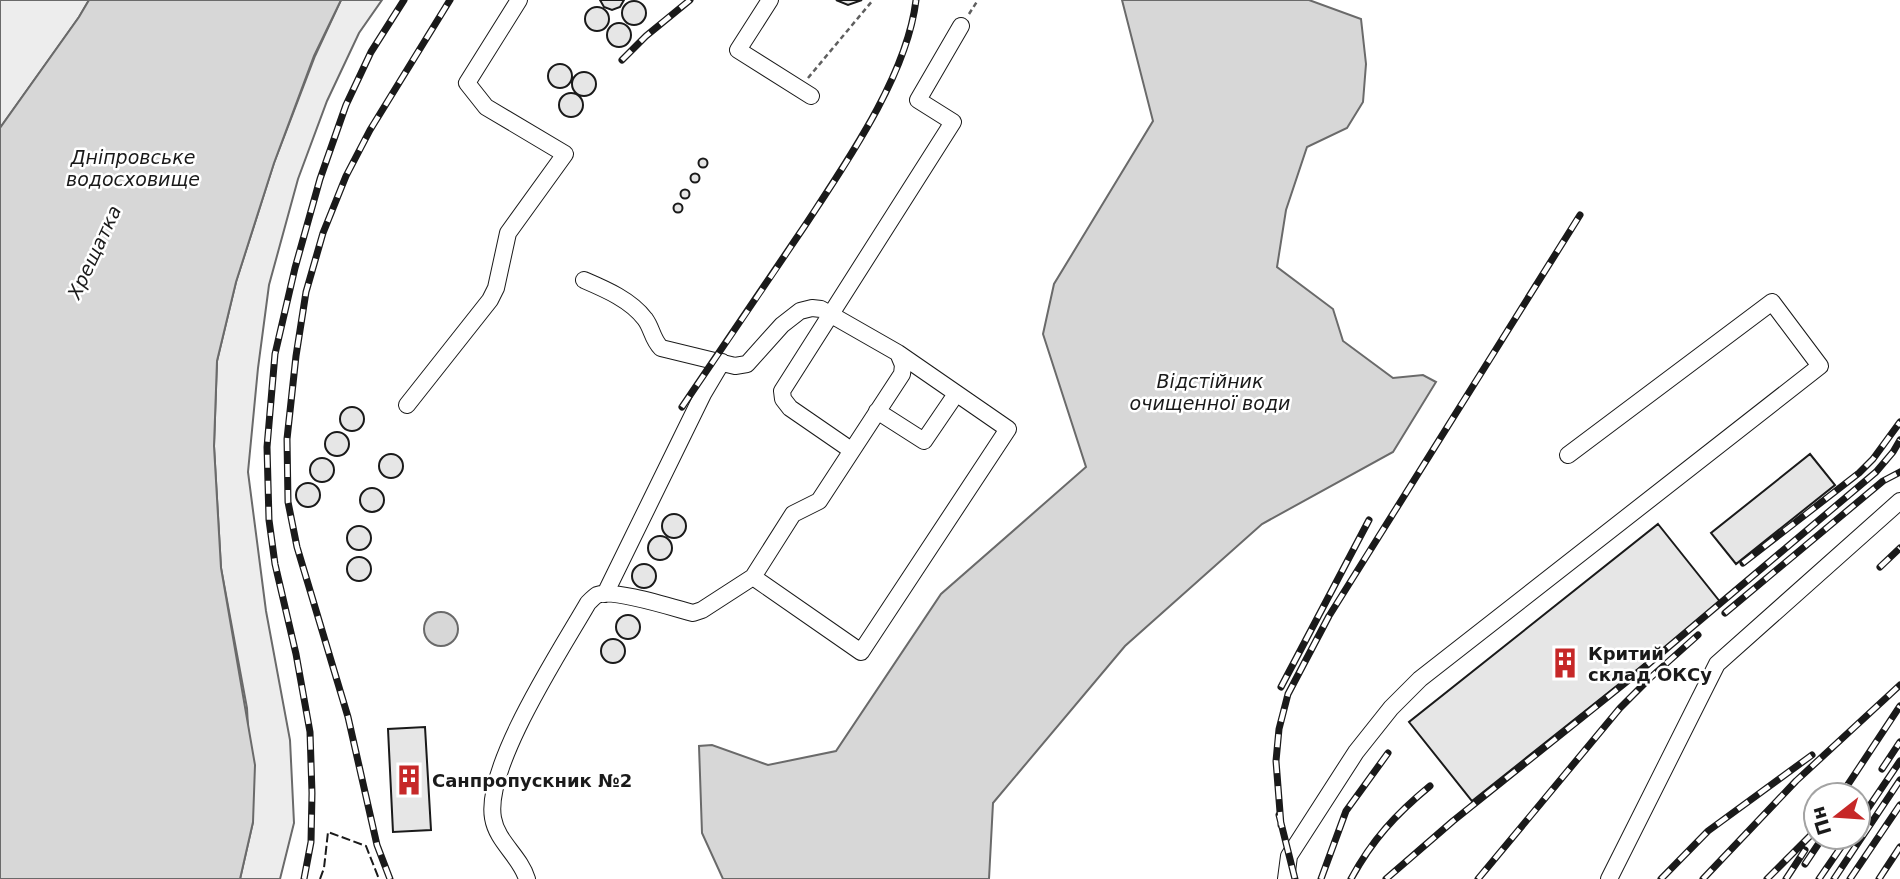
<svg xmlns="http://www.w3.org/2000/svg" width="1900" height="879" font-family="'DejaVu Sans',sans-serif">
  <rect width="100%" height="100%" fill="#fff"/>
  <path fill="#ededed" stroke="#6a6a6a" stroke-width="2" d="M 0,0 L 89,0 L 79,17 L 0,128 Z
    M 341,0 L 382,0 L 359,33 L 327,101 L 298,179 L 269,285 L 258,368 L 248,472 L 266,611 L 290,740 L 294,823 L 280,879 L 240,879 L 253,822 L 247,708 L 221,568 L 214,446 L 217,361 L 236,282 L 274,163 L 315,56 Z"/>
  <path fill="#d7d7d7" stroke="#6a6a6a" stroke-width="2" d="M 89,0 L 341,0 L 314,56 L 274,163 L 236,282 L 217,361 L 214,446 L 221,568 L 255,765 L 253,822 L 240,879 L 0,879 L 0,128 L 79,17 Z
    M 1122,0 L 1309,0 L 1361,19 L 1366,64 L 1363,102 L 1347,128 L 1307,147 L 1286,210 L 1277,267 L 1333,309 L 1343,341 L 1393,378 L 1423,375 L 1436,382 L 1393,452 L 1262,524 L 1125,646 L 993,803 L 989,879 L 723,879 L 702,833 L 699,746 L 712,745 L 768,765 L 836,751 L 941,594 L 1086,467 L 1043,334 L 1054,284 L 1153,121 Z
    M424 629a17 17 0 1 1 34 0a17 17 0 1 1-34 0Z"/>
  <path fill="#e6e6e6" stroke="#1a1a1a" stroke-width="2" d="M 600,0 L 624,0 L 620,7 L 612,10 L 604,7 Z
    M 836,0 L 862,0 L 848,5 Z
    M622 13a12 12 0 1 1 24 0a12 12 0 1 1-24 0Z
    M585 19a12 12 0 1 1 24 0a12 12 0 1 1-24 0Z
    M607 35a12 12 0 1 1 24 0a12 12 0 1 1-24 0Z
    M548 76a12 12 0 1 1 24 0a12 12 0 1 1-24 0Z
    M572 84a12 12 0 1 1 24 0a12 12 0 1 1-24 0Z
    M559 105a12 12 0 1 1 24 0a12 12 0 1 1-24 0Z
    M698.5 163a4.5 4.5 0 1 1 9 0a4.5 4.5 0 1 1-9 0Z
    M690.5 178a4.5 4.5 0 1 1 9 0a4.5 4.5 0 1 1-9 0Z
    M680.5 194a4.5 4.5 0 1 1 9 0a4.5 4.5 0 1 1-9 0Z
    M673.5 208a4.5 4.5 0 1 1 9 0a4.5 4.5 0 1 1-9 0Z
    M340 419a12 12 0 1 1 24 0a12 12 0 1 1-24 0Z
    M325 444a12 12 0 1 1 24 0a12 12 0 1 1-24 0Z
    M379 466a12 12 0 1 1 24 0a12 12 0 1 1-24 0Z
    M 1810,454 L 1835,485 L 1736,564 L 1711,533 Z
    M310 470a12 12 0 1 1 24 0a12 12 0 1 1-24 0Z
    M296 495a12 12 0 1 1 24 0a12 12 0 1 1-24 0Z
    M360 500a12 12 0 1 1 24 0a12 12 0 1 1-24 0Z
    M662 526a12 12 0 1 1 24 0a12 12 0 1 1-24 0Z
    M 1658,524 L 1721,603 L 1472,801 L 1409,722 Z
    M347 538a12 12 0 1 1 24 0a12 12 0 1 1-24 0Z
    M648 548a12 12 0 1 1 24 0a12 12 0 1 1-24 0Z
    M347 569a12 12 0 1 1 24 0a12 12 0 1 1-24 0Z
    M632 576a12 12 0 1 1 24 0a12 12 0 1 1-24 0Z
    M616 627a12 12 0 1 1 24 0a12 12 0 1 1-24 0Z
    M601 651a12 12 0 1 1 24 0a12 12 0 1 1-24 0Z
    M 425,727 L 431,830 L 393,832 L 388,729 Z"/>
  <g fill="none" stroke-linecap="round" stroke-linejoin="round">
    <g stroke="#1a1a1a" stroke-width="18">
      <path id="minor" d="M 770,0 L 738,50 L 811,96
        M 407,405 L 490,300 L 496,288 L 508,233 L 565,154 L 486,107 L 467,83 L 519,0
        M 877,411 L 924,441 L 956,394
        M 851,450 L 790,408 L 783,399 L 782,391 L 953,122 L 918,100 L 961,26
        M 753,577 L 861,652 L 1008,429 L 898,353
        M 605,594 L 703,394 L 722,362
        M 527,879 C 520,856 497,842 493,818 C 484,767 561,650 588,603 C 589,602 595,596 597,595 C 612,588 674,608 693,613 L 702,610 L 753,577 L 793,514 L 819,501 L 902,374 L 903,365 L 898,353 L 821,309 L 812,308 L 800,311 L 782,325 L 747,364 L 735,366 L 661,348 C 652,339 652,328 645,319 C 631,300 605,289 584,280
        M 1286,879 L 1289,856 L 1356,752 L 1391,708 L 1420,679 L 1820,366 L 1772,302 L 1568,455
        M 1609,879 L 1717,664 L 1900,501"/>
    </g>
    <path stroke="#5f5f5f" stroke-width="2.5" stroke-dasharray="5 3.5" stroke-linecap="butt" d="M 969,14 L 978,0
      M 808,78 L 873,0"/>
    <use href="#minor" stroke="#fff" stroke-width="16"/>
    <g stroke="#1a1a1a" stroke-width="7">
      <path id="rail" d="M 622,60 L 646,36 L 690,0
        M 682,407 C 723,347 764,287 804,227 C 846,163 907,76 916,0
        M 1743,563 L 1859,473 L 1873,459 L 1900,422
        M 1880,567 L 1900,548
        M 1725,613 L 1883,481 L 1900,472
        M 1281,687 L 1369,520
        M 1882,769 L 1900,742
        M 1841,795 L 1900,706
        M 1279,815 L 1295,879
        M 1858,823 L 1900,761
        M 1281,825 L 1276,761 L 1279,729 L 1288,694 L 1329,616 L 1580,215
        M 1805,864 L 1823,837
        M 304,879 L 311,842 L 312,793 L 310,732 L 296,654 L 275,564 L 269,520 L 267,447 L 275,354 L 295,268 L 320,179 L 346,105 L 371,52 L 404,0
        M 390,879 L 377,845 L 348,717 L 297,547 L 288,502 L 287,439 L 296,356 L 306,292 L 323,233 L 346,176 L 370,130 L 450,0
        M 1321,879 L 1346,811 L 1388,753
        M 1351,879 C 1372,840 1396,814 1430,786
        M 1386,879 L 1453,821 L 1640,671 L 1876,472 L 1893,452 L 1900,440
        M 1478,879 L 1620,708 L 1650,678 L 1698,635
        M 1661,879 L 1708,831 L 1812,755
        M 1703,879 L 1796,781 L 1900,685
        M 1767,879 L 1816,830
        M 1786,879 L 1805,850
        M 1819,879 L 1848,837
        M 1834,879 L 1900,780
        M 1850,879 L 1900,805
        M 1879,879 L 1900,847"/>
    </g>
    <use href="#rail" stroke="#fff" stroke-width="4.5" stroke-dasharray="13" stroke-linecap="butt"/>
    <path stroke="#1a1a1a" stroke-width="2" stroke-dasharray="9 3.5" stroke-linecap="butt" d="M 320,879 L 324,868 L 328,832 L 366,846 L 379,879"/>
  </g>
  <defs>
    <g id="building-bare" transform="scale(2.415)"><path d="M-4-6H4V6H1V3H-1V6H-4ZM-2.5-4.3h1.7v1.8h-1.7ZM.8-4.3h1.7v1.8H.8ZM-2.5-1h1.7V.8h-1.7ZM.8-1h1.7V.8H.8Z" fill="#c62828" stroke="#fff" stroke-width="2.5" paint-order="stroke"/></g>
  </defs>
  <g fill-rule="evenodd">
    <use href="#building-bare" x="1565" y="663"/>
    <use href="#building-bare" x="409" y="780"/>
  </g>
  <g text-anchor="middle" dominant-baseline="central" stroke-width="5" stroke-linejoin="round" paint-order="stroke">
    <g font-size="18" font-weight="bold" fill="#1a1a1a" stroke="#fff" text-anchor="start">
      <text x="1588" y="653">Критий<tspan x="1588" dy="21">склад ОКСу</tspan></text>
      <text x="432" y="780">Санпропускник №2</text>
    </g>
    <g font-size="19" font-style="italic" fill="#1a1a1a" stroke="#fff">
      <text x="133" y="157">Дніпровське<tspan x="133" dy="22">водосховище</tspan></text>
      <text transform="translate(94 252) rotate(-65)">Хрещатка</text>
      <text x="1210" y="381">Відстійник<tspan x="1210" dy="22">очищенної води</tspan></text>
    </g>
  </g>
  <g transform="translate(1837 816) rotate(253)"><circle r="33" fill="#ffffff" stroke="#a3a3a3" stroke-width="2"/>
  <path d="M0-5L12 26L0 18L-12 26Z" fill="#c62828"/>
  <text y="-10" font-size="19" font-weight="bold" text-anchor="middle" fill="#1a1a1a">Пн</text>
  </g>
</svg>
